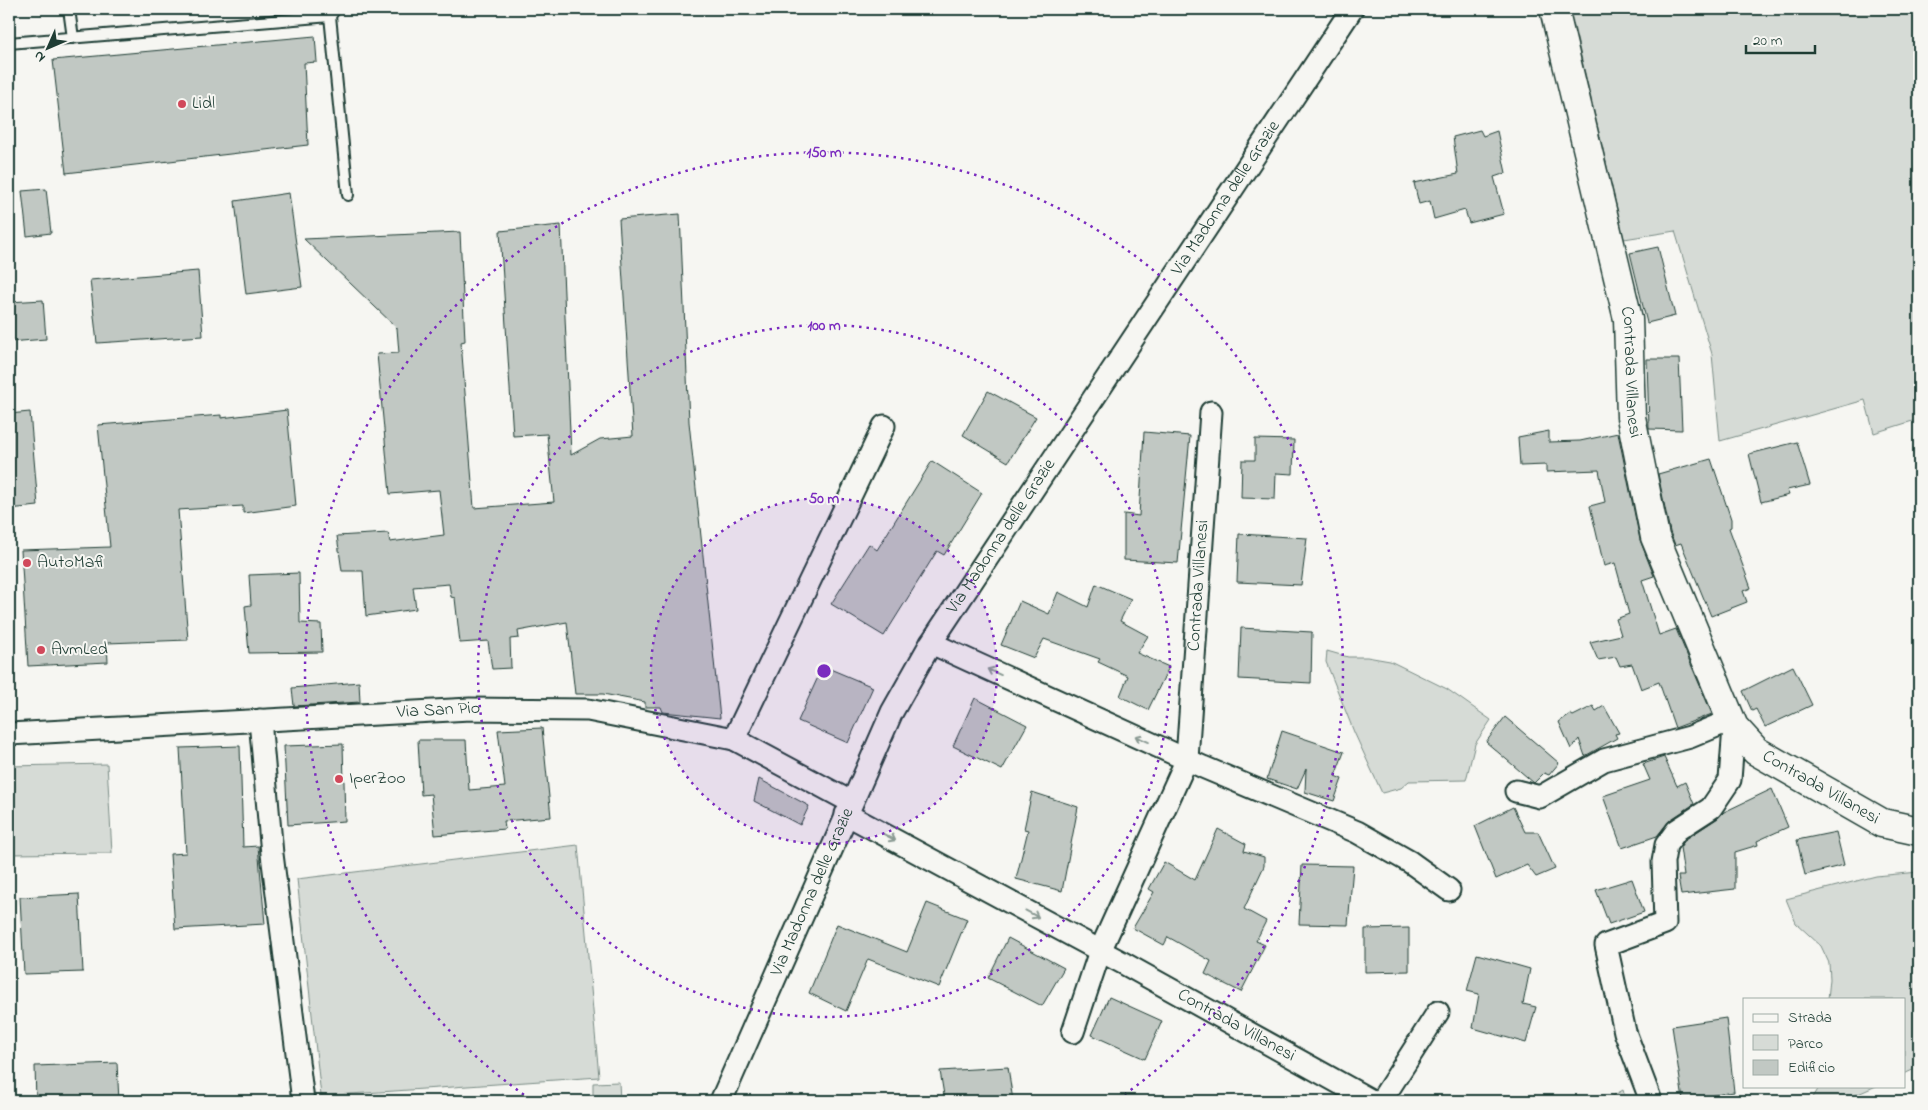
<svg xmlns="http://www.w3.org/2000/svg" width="1928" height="1110" font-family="'Indie Flower',sans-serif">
  <rect width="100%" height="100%" fill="#f6f6f2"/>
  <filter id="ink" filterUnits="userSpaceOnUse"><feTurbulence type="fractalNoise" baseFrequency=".02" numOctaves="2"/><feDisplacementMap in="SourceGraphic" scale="10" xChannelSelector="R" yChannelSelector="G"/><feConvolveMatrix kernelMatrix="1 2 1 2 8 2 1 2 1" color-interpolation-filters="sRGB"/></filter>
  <g filter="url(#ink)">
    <path fill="#d6dbd6" stroke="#7a8c85" d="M 1570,9 L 1919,9 L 1919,419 L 1874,433 L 1865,400 L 1720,441 L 1712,354 L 1675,231 L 1624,239 Z
      M 1327,651 L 1348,657 L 1367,657 L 1390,661 L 1447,689 L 1491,720 L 1475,744 L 1466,780 L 1409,781 L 1401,788 L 1382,793 L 1354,732 L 1326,662 Z
      M 107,764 L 112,853 L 9,854 L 9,766 Z
      M 578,845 L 599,1077 L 321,1096 L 297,879 Z
      M 1919,872 L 1919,1067 L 1904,1074 L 1904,999 L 1828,999 L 1830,979 L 1829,963 L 1821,946 L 1796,923 L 1786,899 L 1876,876 Z
      M 619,1082 L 620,1101 L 593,1101 L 593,1083 Z
      M 1820,1086 L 1876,1086 L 1856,1095 L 1858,1101 L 1811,1101 Z
      M 1623,1090 L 1626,1101 L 1604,1101 Z"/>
    <path fill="#c1c8c3" stroke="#1f3d34" d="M 315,36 L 317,62 L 304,63 L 308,145 L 66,173 L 53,60 Z
      M 1480,130 L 1483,136 L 1497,131 L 1506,173 L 1494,177 L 1504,214 L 1469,223 L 1465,210 L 1434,219 L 1430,201 L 1419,204 L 1414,183 L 1458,174 L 1453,137 Z
      M 46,189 L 51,233 L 27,236 L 22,191 Z
      M 289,193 L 302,287 L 246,294 L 235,201 Z
      M 680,214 L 689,422 L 720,718 L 663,712 L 661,707 L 645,707 L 645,702 L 603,694 L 575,694 L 567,622 L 518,631 L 519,638 L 510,639 L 511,668 L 492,669 L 488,641 L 460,643 L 455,598 L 451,597 L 449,584 L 413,587 L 416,609 L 366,616 L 363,571 L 342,571 L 337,536 L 388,533 L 390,542 L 444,535 L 439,490 L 390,494 L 377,354 L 399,353 L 397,328 L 304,239 L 460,232 L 465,341 L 461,342 L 474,508 L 554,502 L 547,434 L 513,436 L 500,231 L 561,225 L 571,455 L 600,439 L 633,436 L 619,219 Z
      M 1658,247 L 1675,316 L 1647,323 L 1630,253 Z
      M 198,271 L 203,336 L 97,343 L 90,280 Z
      M 43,300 L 46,339 L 9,342 L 9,302 Z
      M 1647,359 L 1679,359 L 1682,430 L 1649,429 Z
      M 988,391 L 1036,417 L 1008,462 L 963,435 Z
      M 287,410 L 296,506 L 243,513 L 243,506 L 178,510 L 188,640 L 107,643 L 108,662 L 28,666 L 21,550 L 110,547 L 98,425 L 221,415 L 221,418 Z
      M 30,412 L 38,506 L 9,509 L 9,414 Z
      M 1549,431 L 1549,442 L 1580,441 L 1618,433 L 1640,540 L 1654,576 L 1642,580 L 1659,635 L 1676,629 L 1712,714 L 1675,728 L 1659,682 L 1641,689 L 1632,664 L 1620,666 L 1616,657 L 1598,660 L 1590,642 L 1621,635 L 1616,619 L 1629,614 L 1615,563 L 1604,566 L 1590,506 L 1605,502 L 1599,470 L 1546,472 L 1546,465 L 1520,466 L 1518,437 Z
      M 1144,432 L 1190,436 L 1178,563 L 1124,560 L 1124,514 L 1139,516 Z
      M 1255,439 L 1294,440 L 1293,474 L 1276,473 L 1275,499 L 1241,498 L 1242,460 L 1255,460 Z
      M 1797,442 L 1810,485 L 1787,490 L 1789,495 L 1761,502 L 1749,454 Z
      M 1711,459 L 1731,519 L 1731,527 L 1729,528 L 1751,588 L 1743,591 L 1747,602 L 1711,616 L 1681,543 L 1675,545 L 1670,532 L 1658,474 Z
      M 932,461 L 982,493 L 944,555 L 937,551 L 884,636 L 831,604 L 869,544 L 877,550 Z
      M 1239,534 L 1307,538 L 1301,585 L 1237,582 Z
      M 299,573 L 300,623 L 321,624 L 322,652 L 249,653 L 245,606 L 251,605 L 249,575 Z
      M 1096,584 L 1131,599 L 1120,621 L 1148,636 L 1137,653 L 1169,667 L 1148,710 L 1120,696 L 1128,676 L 1098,662 L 1100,659 L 1044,639 L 1034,658 L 1001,645 L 1020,601 L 1049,614 L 1058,592 L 1088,607 Z
      M 1241,628 L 1312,632 L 1311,683 L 1239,679 Z
      M 823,666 L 873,687 L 848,743 L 798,721 Z
      M 1793,666 L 1812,705 L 1765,727 L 1756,709 L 1752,711 L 1743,691 Z
      M 359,682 L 360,702 L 294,706 L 292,688 Z
      M 975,698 L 1027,725 L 1002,770 L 953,746 Z
      M 1593,706 L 1596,711 L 1604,706 L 1619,733 L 1615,734 L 1617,738 L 1585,756 L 1579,739 L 1571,749 L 1559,722 L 1570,714 L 1573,716 Z
      M 1505,717 L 1559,763 L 1549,775 L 1544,773 L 1534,783 L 1486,742 Z
      M 542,728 L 551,817 L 504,821 L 505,829 L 435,835 L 431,794 L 421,795 L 418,740 L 466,740 L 469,790 L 505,787 L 498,730 Z
      M 1282,731 L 1344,752 L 1335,776 L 1342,779 L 1334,801 L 1305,792 L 1306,769 L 1297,789 L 1267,779 Z
      M 343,744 L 345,821 L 288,825 L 284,746 Z
      M 240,746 L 243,847 L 258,846 L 265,924 L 175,929 L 170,854 L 186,853 L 180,748 Z
      M 1664,757 L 1677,786 L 1685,782 L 1694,804 L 1670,820 L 1657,836 L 1622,848 L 1603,796 L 1650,780 L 1643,764 Z
      M 759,779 L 809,806 L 800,825 L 754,801 Z
      M 1772,789 L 1788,827 L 1757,841 L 1758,845 L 1735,852 L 1735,889 L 1681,895 L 1678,876 L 1684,876 L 1680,847 L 1686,839 L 1718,818 L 1724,812 Z
      M 1032,792 L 1078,807 L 1062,891 L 1016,879 L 1028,830 L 1024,829 Z
      M 1513,807 L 1525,832 L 1538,832 L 1555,869 L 1536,877 L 1527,865 L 1496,879 L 1475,826 Z
      M 1218,829 L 1246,844 L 1244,851 L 1264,857 L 1264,866 L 1244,909 L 1266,921 L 1256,941 L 1265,945 L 1241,992 L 1205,974 L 1211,961 L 1168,937 L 1164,945 L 1133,928 L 1154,892 L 1149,889 L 1164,862 L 1195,880 Z
      M 1836,832 L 1844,865 L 1805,875 L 1797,840 Z
      M 1302,865 L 1353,866 L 1348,925 L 1299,924 Z
      M 1632,879 L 1644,912 L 1609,924 L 1596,890 Z
      M 79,894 L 83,972 L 24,974 L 20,897 Z
      M 927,903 L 967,919 L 939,987 L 868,959 L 846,1011 L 809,993 L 837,924 L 907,952 Z
      M 1409,928 L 1409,971 L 1365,972 L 1365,929 Z
      M 1008,938 L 1064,968 L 1042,1006 L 988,978 Z
      M 1477,954 L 1530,969 L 1523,1004 L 1536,1007 L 1526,1043 L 1473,1028 L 1479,994 L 1467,991 Z
      M 1109,997 L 1162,1021 L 1145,1059 L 1092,1035 Z
      M 1726,1018 L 1734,1092 L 1683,1100 L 1672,1026 Z
      M 117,1063 L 119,1101 L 36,1101 L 35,1066 Z
      M 1008,1067 L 1013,1101 L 945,1101 L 940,1071 Z"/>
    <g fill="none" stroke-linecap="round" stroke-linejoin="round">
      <g stroke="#1f3d34" stroke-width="14">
        <path id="lane" d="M 69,9 L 73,38
          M 330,16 L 348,195
          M 9,43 L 330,16 L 335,9"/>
      </g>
      <g stroke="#1f3d34" stroke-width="25">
        <g id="street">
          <path d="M 931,643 L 1203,767 L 1357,832 L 1410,862 L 1449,890"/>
          <path d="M 260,720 L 272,854 L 303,1101"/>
          <path id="s1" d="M 9,734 L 470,709 L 588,710 L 734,739 L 851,802"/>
          <path d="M 734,739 L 884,426"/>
          <path d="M 1516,791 L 1540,797 L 1604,760 L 1690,737 L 1731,720"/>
          <path id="s2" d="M 846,814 L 1123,963 L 1372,1101"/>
          <path id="s3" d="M 1073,1032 L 1100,951 L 1187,759 L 1211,412"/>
          <path id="s4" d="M 721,1101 L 892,712 L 931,643 L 1352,9"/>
          <path d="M 1381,1101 L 1438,1012"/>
          <path d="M 1651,1101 L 1625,1032 L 1606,945 L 1665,923 L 1663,862 L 1666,845 L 1677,830 L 1711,808 L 1730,780 L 1734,727"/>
        </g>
      </g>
      <g stroke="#1f3d34" stroke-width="31">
        <g id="secondary">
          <path id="s5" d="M 1554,9 L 1628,319 L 1631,417 L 1655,537 L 1734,727 L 1756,751 L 1882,823 L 1919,831"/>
        </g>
      </g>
      <use href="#lane" stroke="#f6f6f2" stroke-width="10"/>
      <use href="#street" stroke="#f6f6f2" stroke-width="21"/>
      <use href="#secondary" stroke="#f6f6f2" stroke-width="28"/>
    </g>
    <defs><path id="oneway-shaft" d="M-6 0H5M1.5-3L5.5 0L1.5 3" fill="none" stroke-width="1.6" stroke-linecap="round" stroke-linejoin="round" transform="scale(1.25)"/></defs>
    <g stroke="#8a9a93">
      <use href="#oneway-shaft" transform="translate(994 672) rotate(-156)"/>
      <use href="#oneway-shaft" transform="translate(1142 739) rotate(-156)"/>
      <use href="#oneway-shaft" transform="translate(889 837) rotate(28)"/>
      <use href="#oneway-shaft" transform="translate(1032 914) rotate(28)"/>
    </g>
  </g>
  <circle cx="824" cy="671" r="173" fill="#7b2cbf" fill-opacity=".12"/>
  <g fill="none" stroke="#7b2cbf" stroke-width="2.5" stroke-dasharray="2.5 5">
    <circle cx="824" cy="671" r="173"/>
    <circle cx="824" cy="671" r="346"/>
    <path d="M530 1099A519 519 0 1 1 1118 1099"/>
  </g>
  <g fill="#d1495b" stroke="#f6f6f2" stroke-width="2">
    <circle cx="182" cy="104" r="5"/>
    <circle cx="27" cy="563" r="5"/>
    <circle cx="41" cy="650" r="5"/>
    <circle cx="339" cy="779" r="5"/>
  </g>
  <g text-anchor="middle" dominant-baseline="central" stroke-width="4" stroke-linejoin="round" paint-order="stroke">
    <g font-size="18" fill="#1f3d34" stroke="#f6f6f2" text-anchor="start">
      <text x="192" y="104">Lidl</text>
      <text x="37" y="563">AutoMafi</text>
      <text x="51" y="650">AvmLed</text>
      <text x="349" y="779">IperZoo</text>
    </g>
    <g font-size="18" fill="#1f3d34" stroke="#f6f6f2">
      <text stroke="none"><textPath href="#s4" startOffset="1038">Via Madonna delle Grazie</textPath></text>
      <text stroke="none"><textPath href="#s5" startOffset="372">Contrada Villanesi</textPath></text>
      <text stroke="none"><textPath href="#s4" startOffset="632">Via Madonna delle Grazie</textPath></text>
      <text stroke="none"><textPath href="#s3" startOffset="470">Contrada Villanesi</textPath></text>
      <text stroke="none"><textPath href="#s1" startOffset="430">Via San Pio</textPath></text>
      <text stroke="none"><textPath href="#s5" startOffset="852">Contrada Villanesi</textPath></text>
      <text stroke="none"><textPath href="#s4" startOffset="228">Via Madonna delle Grazie</textPath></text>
      <text stroke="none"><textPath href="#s2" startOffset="444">Contrada Villanesi</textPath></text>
    </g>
  </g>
  <circle cx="824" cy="671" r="8" fill="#7b2cbf" stroke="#f6f6f2" stroke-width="2.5"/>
  <g font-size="15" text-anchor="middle" font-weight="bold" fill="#7b2cbf" stroke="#f6f6f2" stroke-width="4" stroke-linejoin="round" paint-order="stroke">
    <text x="824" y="157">150 m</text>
    <text x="824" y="330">100 m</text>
    <text x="824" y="503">50 m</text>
  </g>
  <rect width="1928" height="1110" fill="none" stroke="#f6f6f2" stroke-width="30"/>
  <rect x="15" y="15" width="1898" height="1080" fill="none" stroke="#1f3d34" stroke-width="2" filter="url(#ink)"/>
  <rect x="1743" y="998" width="162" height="90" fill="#f6f6f2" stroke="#a0aca6"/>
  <rect x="1753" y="1014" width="25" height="8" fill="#f6f6f2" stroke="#a0aca6"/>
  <text x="1788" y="1022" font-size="15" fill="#1f3d34">Strada</text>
  <rect x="1753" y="1035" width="25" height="15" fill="#d6dbd6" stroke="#a0aca6"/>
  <text x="1788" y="1048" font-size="15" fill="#1f3d34">Parco</text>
  <rect x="1753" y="1060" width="25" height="15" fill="#c1c8c3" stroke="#a0aca6"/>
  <text x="1788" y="1072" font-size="15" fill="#1f3d34">Edificio</text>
  <g transform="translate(48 48) rotate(225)" stroke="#f6f6f2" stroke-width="4" paint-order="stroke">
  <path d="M0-4L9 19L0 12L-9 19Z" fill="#1f3d34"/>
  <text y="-8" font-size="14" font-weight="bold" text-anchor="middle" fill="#1f3d34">N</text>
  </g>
  <path d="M1746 45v8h69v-8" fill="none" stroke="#1f3d34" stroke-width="2.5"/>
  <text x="1753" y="45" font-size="15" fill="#1f3d34" stroke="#f6f6f2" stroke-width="4" paint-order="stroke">20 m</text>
</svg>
